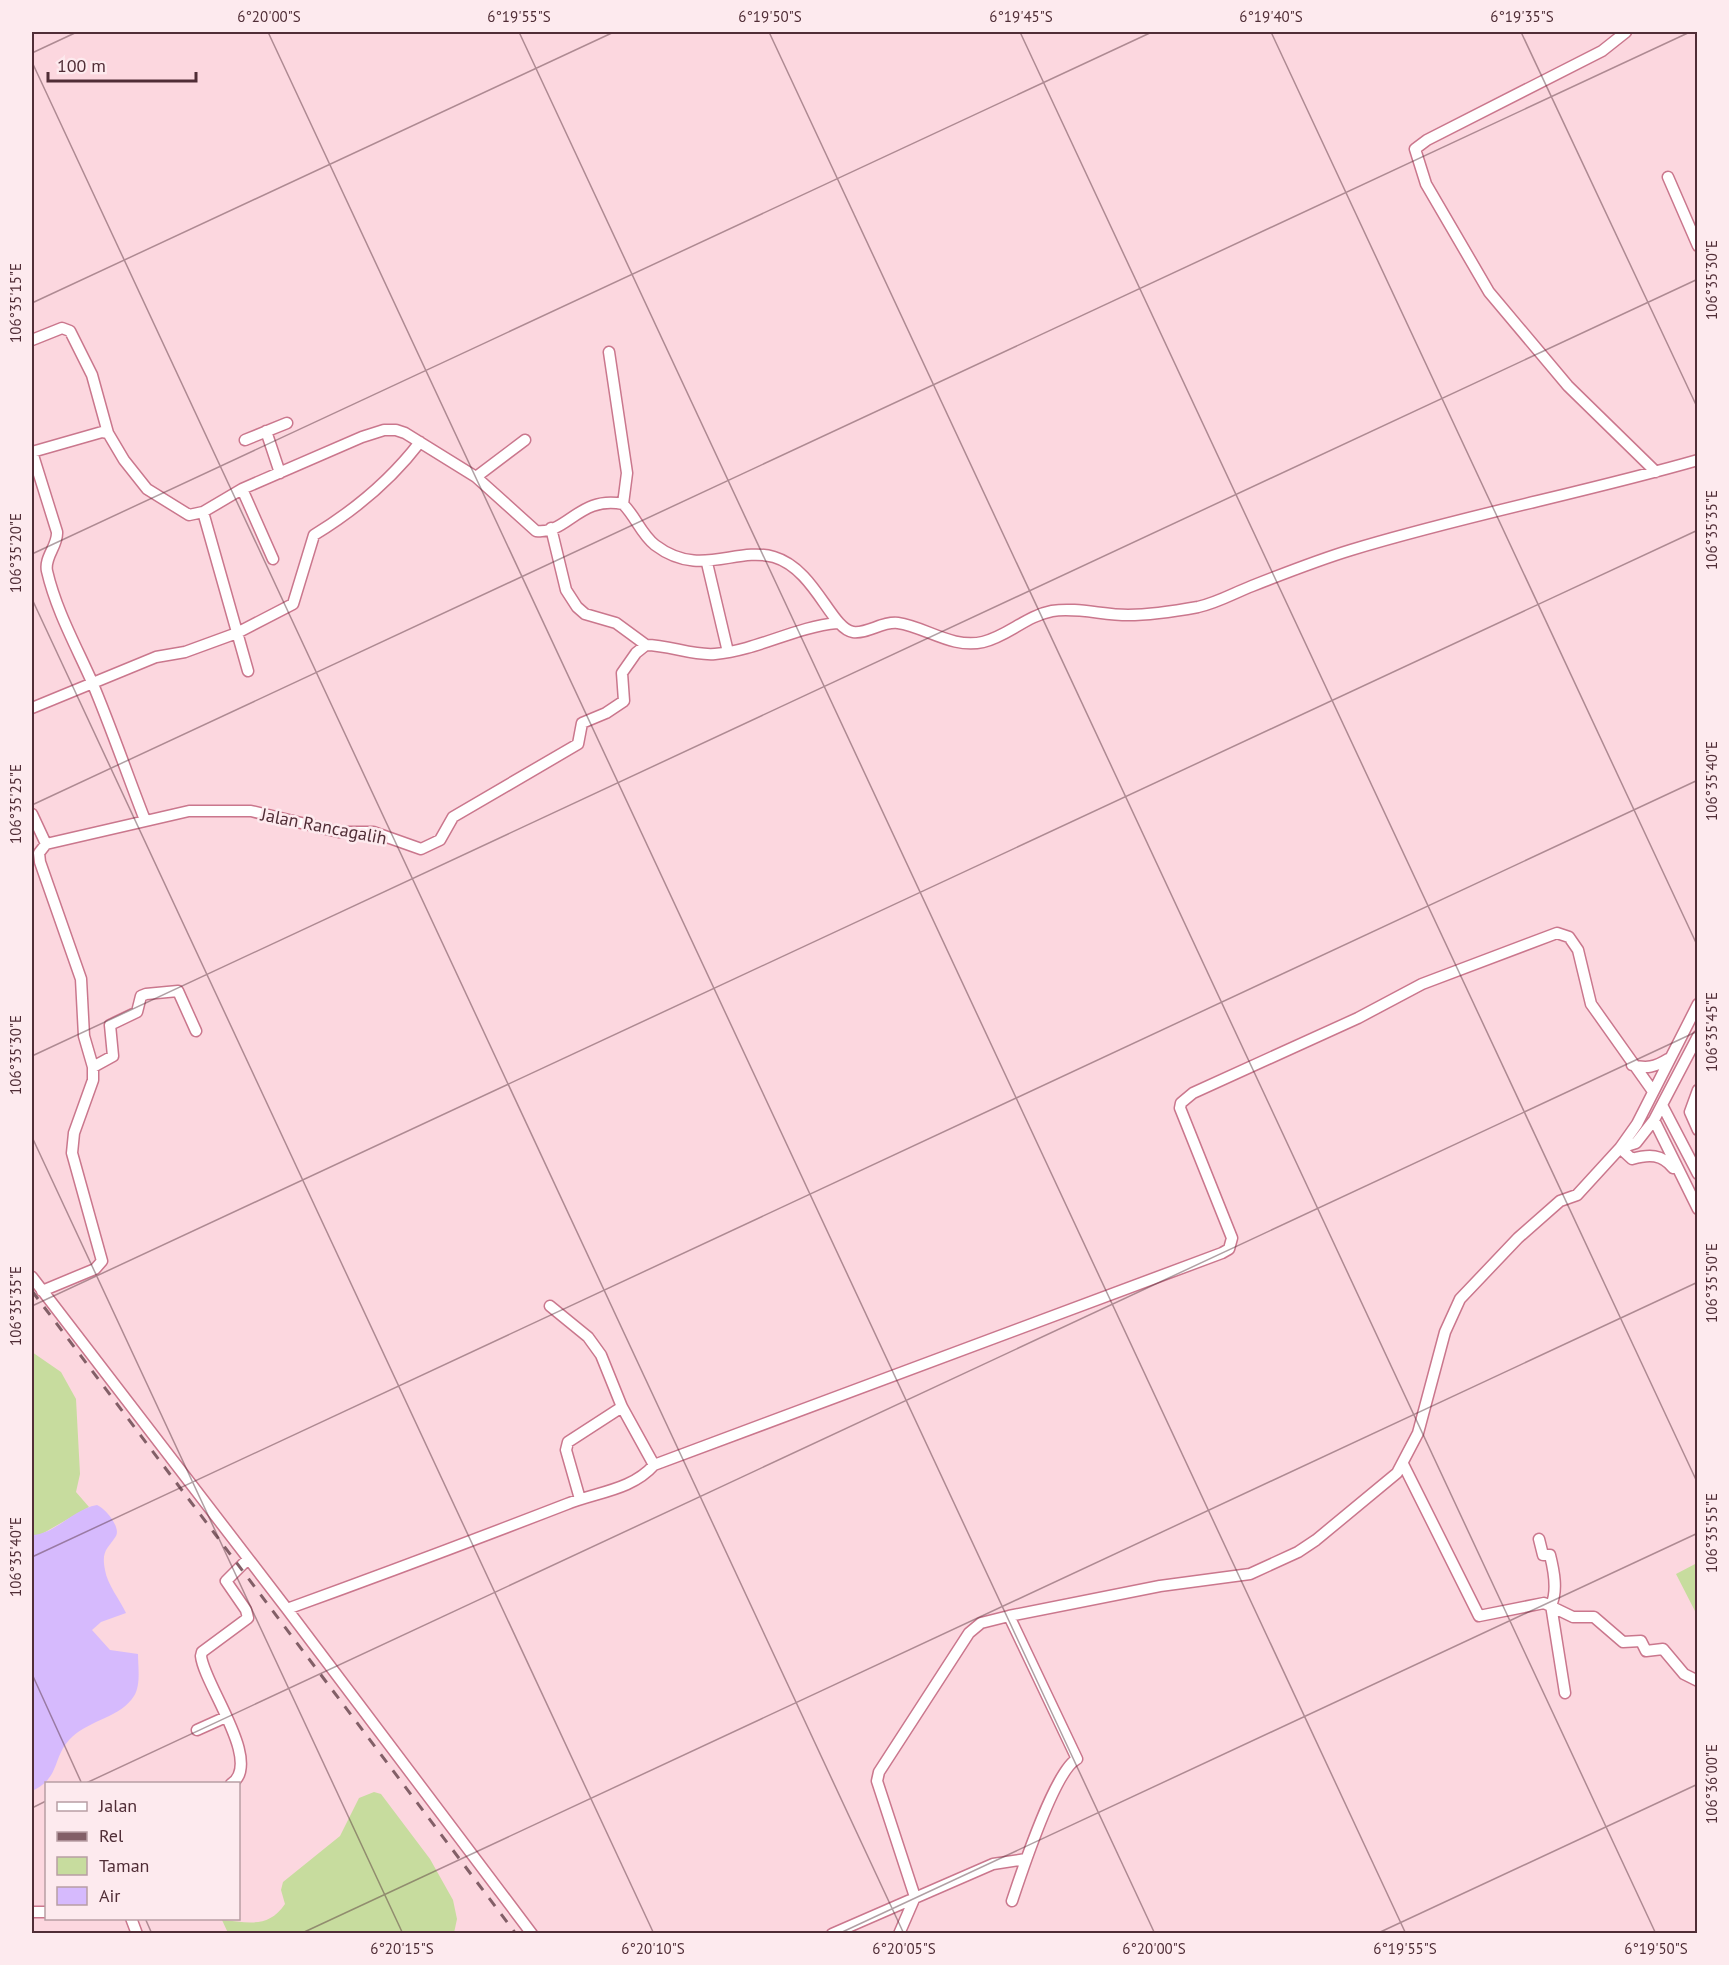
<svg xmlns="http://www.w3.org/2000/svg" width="1729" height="1965" font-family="'PT Sans',sans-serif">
  <rect width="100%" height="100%" fill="#fcd7df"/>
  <path fill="#c7dc9e" d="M 32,1352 L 61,1372 L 76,1399 L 80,1474 L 76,1492 L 89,1507 L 40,1535 L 32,1535 Z
    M 1697,1563 L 1697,1615 L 1676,1574 Z
    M 374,1792 L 381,1794 L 430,1859 L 453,1900 L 457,1919 L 454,1933 L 228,1933 L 222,1920 C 248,1922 268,1929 285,1904 L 281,1890 L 283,1882 L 340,1836 L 359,1798 Z"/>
  <path fill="#d6bafd" d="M 97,1505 C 105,1508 121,1527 116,1536 C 108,1549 101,1550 105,1570 C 107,1584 120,1600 126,1613 L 101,1622 L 92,1630 L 110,1650 L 138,1654 C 138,1667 141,1685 134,1696 C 121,1717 90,1720 72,1737 C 51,1757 62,1777 32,1791 L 32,1535 C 56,1534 73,1509 97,1505 Z"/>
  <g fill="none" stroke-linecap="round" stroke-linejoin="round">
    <g stroke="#ca778d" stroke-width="13">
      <path id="minor" d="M 1626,32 L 1602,51 L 1427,140 L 1415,149 L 1426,184 L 1489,292 L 1568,386 L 1656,472
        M 1668,177 L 1698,246
        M 32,340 L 62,328 L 70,331 L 92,375 L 108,433
        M 609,352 L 627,473 L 623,504
        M 266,431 L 280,473
        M 245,440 L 287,423
        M 32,452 L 102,432 L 108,433 L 124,460 L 147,489 L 189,515 L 203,512 L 242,489 L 362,437 L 384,430 L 396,430 L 405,433 L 476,477 L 536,531 C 567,535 579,495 623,504 C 636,517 641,534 655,545 C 700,579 735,546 774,557 C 815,569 831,629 853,632 C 868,634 882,621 898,623 C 926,627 952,649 983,642 C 1008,636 1026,616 1052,611 C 1076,607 1103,615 1128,615 C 1150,615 1176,611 1198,607 C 1217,603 1234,593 1252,586 C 1285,573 1318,560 1351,550 C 1466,515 1583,493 1698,460
        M 32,452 L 57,532 C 58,546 44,557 47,571 C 56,610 76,646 92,682 C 111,727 127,774 145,820
        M 476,477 L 525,440
        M 242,489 L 273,559
        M 203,512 L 248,671
        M 551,528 L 566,590 L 577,607 L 585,614 L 616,623 L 646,645
        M 707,563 L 728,652
        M 32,708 L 156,657 L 185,652 L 237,633 L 293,604 L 314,535 C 355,510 391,480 420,442
        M 32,814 L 46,844
        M 1632,1065 C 1647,1069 1655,1067 1668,1059
        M 93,1067 L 113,1056 L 110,1025 L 137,1012 L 141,996 L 146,994 L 178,991 L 196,1031
        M 1698,1090 L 1690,1112 L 1698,1130
        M 1662,1105 L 1698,1174
        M 1654,1120 L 1698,1209
        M 1620,1148 L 1636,1143 L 1654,1120 L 1698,1036
        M 1620,1148 L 1632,1159 C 1649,1154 1662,1154 1673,1168
        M 32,1277 L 287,1609 L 532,1934
        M 42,1291 L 95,1269 L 102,1261 L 72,1153 L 74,1133 L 93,1080 L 93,1067 L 84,1036 L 81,979 L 40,862 L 39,853 L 46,844 L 189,811 L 251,811 L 339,832 L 373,832 L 421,849 L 440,840 L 453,817 L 578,744 L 582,723 L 606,713 L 624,701 L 622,673 L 636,653 L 646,645 C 669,645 693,656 715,654 C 758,650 795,627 837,623
        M 550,1306 L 588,1337 L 601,1355 L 622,1407 L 654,1465
        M 1403,1464 L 1479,1616 L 1544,1603 L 1573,1617 L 1594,1617 L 1623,1642 L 1641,1641 L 1646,1651 L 1663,1649 L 1684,1674 L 1698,1681
        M 580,1499 L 566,1450 L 568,1442 L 622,1407
        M 1539,1539 L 1543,1555 L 1550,1555 C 1554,1571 1558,1591 1551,1605 L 1565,1693
        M 287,1609 C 381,1575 474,1540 567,1504 C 597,1492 632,1490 654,1465 L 1222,1253 L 1229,1249 L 1232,1238 L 1180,1108 L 1181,1103 L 1193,1093 L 1358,1018 L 1422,984 L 1557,933 L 1569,937 L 1578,950 L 1591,1004 L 1652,1090
        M 1009,1616 L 1077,1759 C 1055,1770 1021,1874 1012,1901
        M 197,1730 L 226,1717
        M 231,1784 C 264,1763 204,1685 201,1656 L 202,1652 L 248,1618 L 246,1610 L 226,1581 L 247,1560
        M 32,1912 L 46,1912
        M 131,1918 L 137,1934
        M 832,1934 L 993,1864 L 1026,1859
        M 899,1934 L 915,1897 L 877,1781 L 879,1772 L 969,1633 L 981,1623 L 1009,1616 L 1160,1586 L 1250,1574 L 1298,1552 L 1316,1540 L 1397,1473 L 1418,1433 L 1445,1332 L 1460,1299 L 1518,1238 L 1560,1201 L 1577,1195 L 1620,1148 L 1637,1124 L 1698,1004"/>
    </g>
    <use href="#minor" stroke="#fff" stroke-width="10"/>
    <path stroke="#825f67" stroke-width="3" stroke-dasharray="10 10" stroke-linecap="butt" d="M 32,1291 L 516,1934"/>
  </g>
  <path fill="none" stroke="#502d36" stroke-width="1.5" stroke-opacity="0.45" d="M 268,32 L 1155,1934M 519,32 L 1406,1934M 769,32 L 1656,1934M 1020,32 L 1698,1484M 1271,32 L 1698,947M 1521,32 L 1698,409M 32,53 L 77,32M 32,62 L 904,1934M 32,303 L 614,32M 32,554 L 1152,32M 32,599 L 654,1934M 32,805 L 1690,32M 32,1056 L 1698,279M 32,1137 L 403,1934M 32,1306 L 1698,530M 32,1557 L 1698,780M 32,1674 L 82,1784M 84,1784 L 1698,1031M 32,1808 L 46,1801M 145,1918 L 152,1934M 300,1934 L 1698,1282M 838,1934 L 1698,1533M 1376,1934 L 1698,1784"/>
  <g text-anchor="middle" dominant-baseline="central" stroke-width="5" stroke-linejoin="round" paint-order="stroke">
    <g font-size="18" fill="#502d36" stroke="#fdeaee">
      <text transform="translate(324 826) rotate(11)">Jalan Rancagalih</text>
    </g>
  </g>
  <rect width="1729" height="1965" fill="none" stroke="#fdeaee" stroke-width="66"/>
  <rect x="45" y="1782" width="195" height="138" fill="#fdeaee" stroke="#b89ea4" stroke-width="1.5"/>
  <rect x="57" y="1802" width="30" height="9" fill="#ffffff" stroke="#b89ea4" stroke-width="1.5"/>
  <text x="99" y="1812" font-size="18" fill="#502d36">Jalan</text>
  <rect x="57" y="1832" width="30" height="9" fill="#825f67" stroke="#b89ea4" stroke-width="1.5"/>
  <text x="99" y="1842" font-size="18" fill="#502d36">Rel</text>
  <rect x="57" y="1857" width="30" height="18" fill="#c7dc9e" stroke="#b89ea4" stroke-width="1.5"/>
  <text x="99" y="1872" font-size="18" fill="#502d36">Taman</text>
  <rect x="57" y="1887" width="30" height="18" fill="#d6bafd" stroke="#b89ea4" stroke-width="1.5"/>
  <text x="99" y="1902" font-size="18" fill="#502d36">Air</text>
  <path d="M48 72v9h148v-9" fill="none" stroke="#502d36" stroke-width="3"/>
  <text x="57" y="72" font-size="18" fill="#502d36" stroke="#fdeaee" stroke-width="4.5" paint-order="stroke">100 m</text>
  <rect x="33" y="33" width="1663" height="1899" fill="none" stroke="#502d36" stroke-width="2"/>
  <g font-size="15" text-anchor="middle" fill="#502d36">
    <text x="269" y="22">6°20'00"S</text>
    <text x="519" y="22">6°19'55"S</text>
    <text x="770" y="22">6°19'50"S</text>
    <text x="1021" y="22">6°19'45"S</text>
    <text x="1271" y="22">6°19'40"S</text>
    <text x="1522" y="22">6°19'35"S</text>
    <text transform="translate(1712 280) rotate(-90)" y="5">106°35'30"E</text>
    <text transform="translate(16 303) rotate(-90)" y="5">106°35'15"E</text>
    <text transform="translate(1712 530) rotate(-90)" y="5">106°35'35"E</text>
    <text transform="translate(16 553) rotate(-90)" y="5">106°35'20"E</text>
    <text transform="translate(1712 781) rotate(-90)" y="5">106°35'40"E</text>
    <text transform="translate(16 804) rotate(-90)" y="5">106°35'25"E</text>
    <text transform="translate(1712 1032) rotate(-90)" y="5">106°35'45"E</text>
    <text transform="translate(16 1055) rotate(-90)" y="5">106°35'30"E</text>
    <text transform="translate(1712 1283) rotate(-90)" y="5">106°35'50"E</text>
    <text transform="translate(16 1306) rotate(-90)" y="5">106°35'35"E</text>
    <text transform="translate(1712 1533) rotate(-90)" y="5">106°35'55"E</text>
    <text transform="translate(16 1557) rotate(-90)" y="5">106°35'40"E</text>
    <text transform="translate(1712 1784) rotate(-90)" y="5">106°36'00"E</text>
    <text x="402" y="1954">6°20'15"S</text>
    <text x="653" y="1954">6°20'10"S</text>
    <text x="904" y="1954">6°20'05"S</text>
    <text x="1154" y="1954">6°20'00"S</text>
    <text x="1405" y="1954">6°19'55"S</text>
    <text x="1656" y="1954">6°19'50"S</text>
  </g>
</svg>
